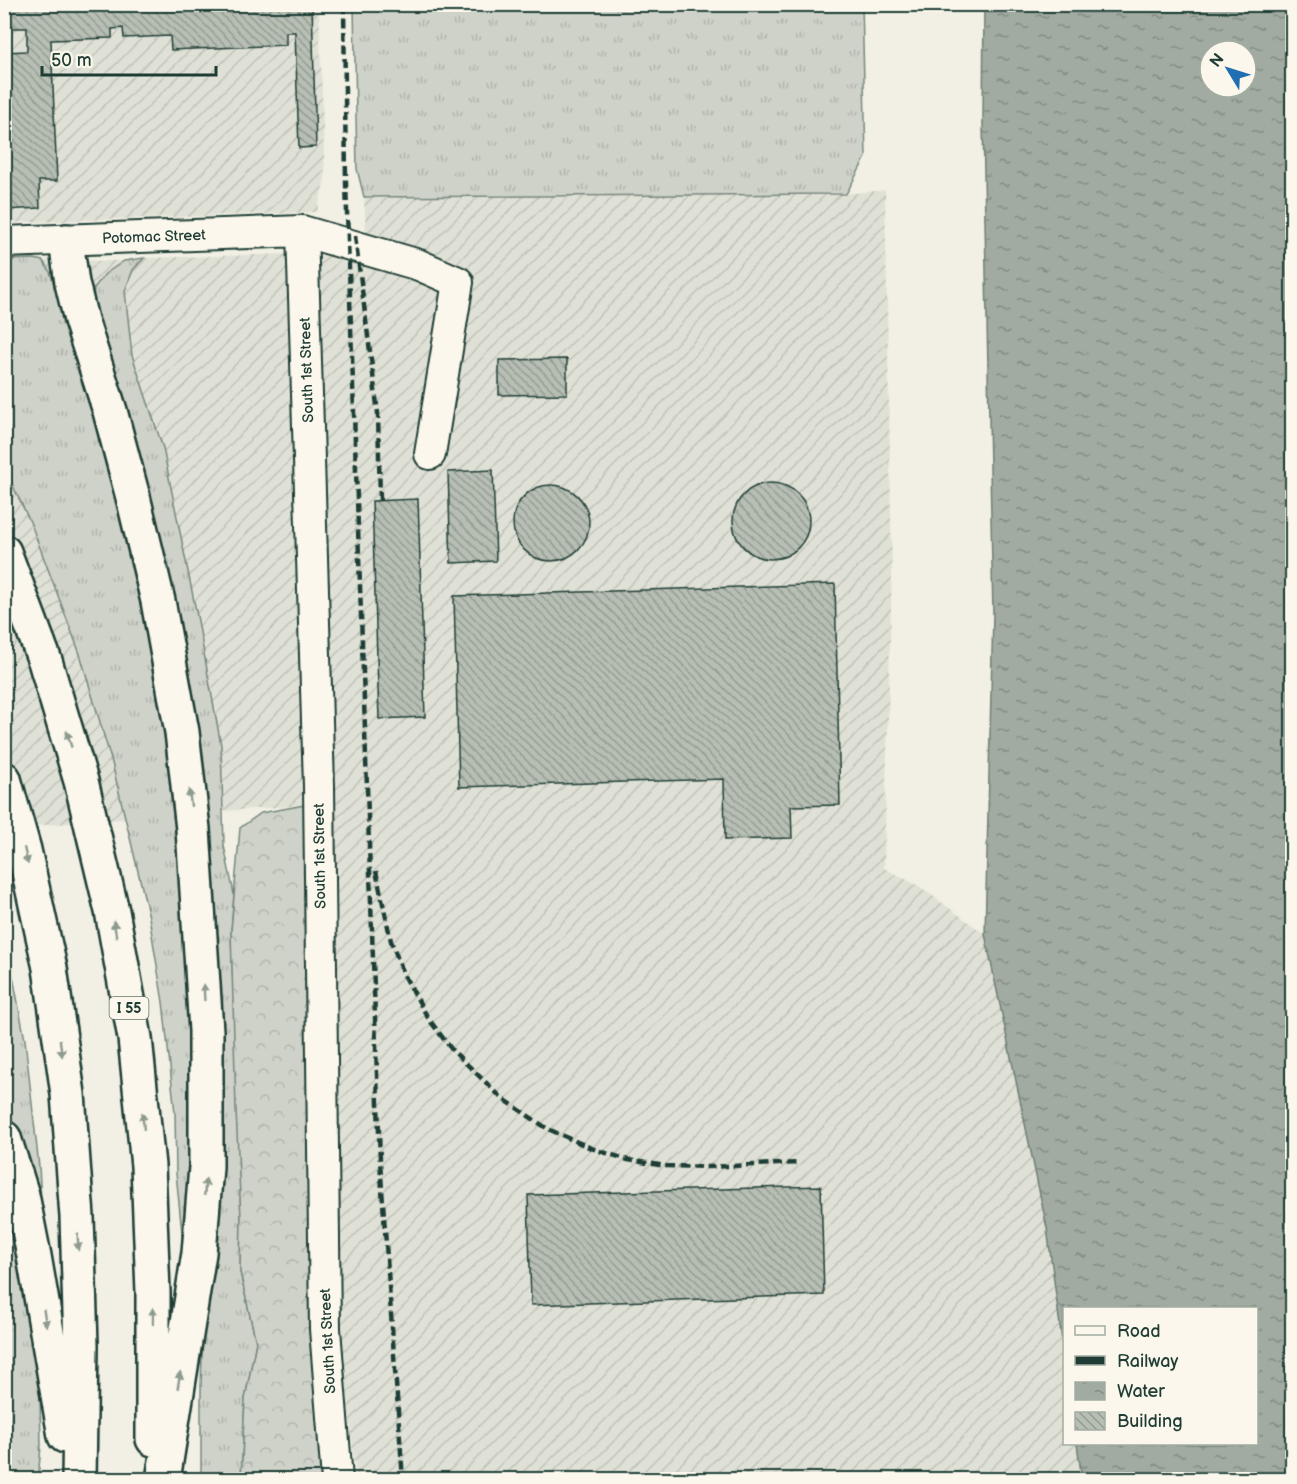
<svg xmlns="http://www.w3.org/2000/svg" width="1297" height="1484" font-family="'Balsamiq Sans',sans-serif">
  <defs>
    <pattern id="industrial-furrows" width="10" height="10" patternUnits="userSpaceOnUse" patternTransform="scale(1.5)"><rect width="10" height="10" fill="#e0e1d6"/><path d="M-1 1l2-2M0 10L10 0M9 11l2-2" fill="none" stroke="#c0c2b8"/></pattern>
    <pattern id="grass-tufts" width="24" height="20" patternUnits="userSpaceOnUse" patternTransform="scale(1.5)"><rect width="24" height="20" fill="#cfd2c8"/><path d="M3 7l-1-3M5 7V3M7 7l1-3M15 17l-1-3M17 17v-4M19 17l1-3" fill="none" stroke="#b1b5ac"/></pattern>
    <pattern id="forest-crowns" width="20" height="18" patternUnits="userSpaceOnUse" patternTransform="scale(1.5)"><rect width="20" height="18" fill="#cfd2c8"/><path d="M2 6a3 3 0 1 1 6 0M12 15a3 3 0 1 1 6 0" fill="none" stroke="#b1b5ac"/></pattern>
    <pattern id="water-ripples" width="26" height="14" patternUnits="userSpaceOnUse" patternTransform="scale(1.5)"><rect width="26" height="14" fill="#a2aba1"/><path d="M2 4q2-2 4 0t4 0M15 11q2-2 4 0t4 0" fill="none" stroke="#838c84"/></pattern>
    <pattern id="building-back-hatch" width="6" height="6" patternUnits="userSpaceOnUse" patternTransform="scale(1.5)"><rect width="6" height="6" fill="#b7beb3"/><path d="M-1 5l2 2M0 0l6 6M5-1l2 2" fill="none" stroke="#949c92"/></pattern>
  </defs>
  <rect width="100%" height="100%" fill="#f2f0e5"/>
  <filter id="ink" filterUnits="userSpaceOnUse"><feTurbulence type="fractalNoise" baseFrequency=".0167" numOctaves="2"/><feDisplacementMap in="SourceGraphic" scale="12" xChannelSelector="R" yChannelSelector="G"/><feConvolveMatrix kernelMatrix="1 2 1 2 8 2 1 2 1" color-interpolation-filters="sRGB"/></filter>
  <g filter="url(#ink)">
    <path fill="url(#industrial-furrows)" d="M 4,5 L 319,5 L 325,179 L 317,212 L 5,223 Z
      M 885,190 L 892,569 L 884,868 L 919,886 L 985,934 L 1047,1228 L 1064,1356 L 1064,1444 L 1077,1444 L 1082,1479 L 356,1479 L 337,1303 L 305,805 L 5,828 L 5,260 L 124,261 L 144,258 L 367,252 L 364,197 L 846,194 Z"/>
    <path fill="url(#grass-tufts)" stroke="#77887e" stroke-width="1.5" d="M 354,5 L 862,5 L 866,157 L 846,194 L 364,197 L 357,169 Z
      M 144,258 L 133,270 L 125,291 L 132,355 L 163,448 L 198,621 L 221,745 L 224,846 L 234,894 L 231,931 L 241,1218 L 240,1272 L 256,1342 L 245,1399 L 241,1479 L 201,1479 L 201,1386 L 215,965 L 92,304 L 94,288 L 105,274 L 124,261 Z
      M 34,259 L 43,261 L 50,272 L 98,412 L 153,645 L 168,748 L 183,866 L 194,1105 L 186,1242 L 183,1243 L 176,1173 L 175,1113 L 163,1002 L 149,917 L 112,763 L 80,654 L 31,524 L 5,469 L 4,260 Z
      M 4,929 L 25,1040 L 39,1167 L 44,1248 L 17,1146 L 5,1111 Z
      M 4,1169 L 37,1341 L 40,1395 L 41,1446 L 38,1479 L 5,1479 Z"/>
    <path fill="url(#forest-crowns)" stroke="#77887e" stroke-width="1.5" d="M 305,805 L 328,1479 L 241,1479 L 245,1399 L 256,1342 L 240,1272 L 241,1218 L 236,1110 L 231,931 L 240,828 L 261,813 Z"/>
    <path fill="url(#water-ripples)" stroke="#6e7f75" stroke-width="1.5" fill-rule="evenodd" d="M 984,5 L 1292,5 L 1292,1479 L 1082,1479 L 1077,1444 L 1256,1444 L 1256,1308 L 1064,1308 L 1064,1356 L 1047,1228 L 985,934 L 993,614 L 983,124 ZM 1210,51 L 1246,51 L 1246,87 L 1210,87 Z"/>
    <path fill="url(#building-back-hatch)" stroke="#1f3d34" stroke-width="1.5" d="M 4,4 L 312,4 L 316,147 L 299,148 L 295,32 L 286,32 L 286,45 L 171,50 L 170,36 L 124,38 L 123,28 L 112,29 L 112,38 L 51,40 L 57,181 L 39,181 L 40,208 L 4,210 L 4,52 L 27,51 L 27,28 L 4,28 Z
      M 567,359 L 567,394 L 499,395 L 499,360 Z
      M 493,470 L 496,561 L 451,563 L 448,472 Z
      M733 521a38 38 0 1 1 76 0a38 38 0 1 1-76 0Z
      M513 523a38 38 0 1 1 76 0a38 38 0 1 1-76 0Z
      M 418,499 L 425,717 L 379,719 L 372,501 Z
      M 835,584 L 840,805 L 791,806 L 792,838 L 725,840 L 724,779 L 459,787 L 454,596 Z
      M 821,1186 L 824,1295 L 531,1305 L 528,1195 Z"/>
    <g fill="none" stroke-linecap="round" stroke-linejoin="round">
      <g stroke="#1f3d34" stroke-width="34">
        <path id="minor" d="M 302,231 L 319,786 L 325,1329 L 337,1480
          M 4,242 L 302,231 L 419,265 L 458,282 L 430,454"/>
      </g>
      <g stroke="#1f3d34" stroke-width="38">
        <path id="highway" d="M 66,241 L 72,283 L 81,320 L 110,411 L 134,501 L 158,601 L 182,732 L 193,829 L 206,1031 L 206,1167 L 199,1253 L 163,1480
          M 4,552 L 45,661 L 81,781 L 112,911 L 135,1038 L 148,1166 L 153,1292 L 153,1439
          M 4,779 L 24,850 L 50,968 L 68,1094 L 77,1217 L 81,1345 L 79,1480
          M 4,1138 L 22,1195 L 34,1256 L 65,1436"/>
      </g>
      <use href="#minor" stroke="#fbf7ec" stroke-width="30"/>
      <use href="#highway" stroke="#fbf7ec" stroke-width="33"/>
      <path stroke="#1f3d34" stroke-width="4.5" stroke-dasharray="9 4.5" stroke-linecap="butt" d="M 344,4 L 346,183 L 380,1161 L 403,1480
        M 355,236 L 378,413 L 380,501
        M 376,871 L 391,941 L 404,975 L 428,1018 L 452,1050 L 502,1098 L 548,1129 L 591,1148 L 628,1160 L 666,1166 L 708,1167 L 799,1163"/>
    </g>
    <defs><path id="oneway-solid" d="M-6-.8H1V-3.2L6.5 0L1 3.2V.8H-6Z" transform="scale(1.5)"/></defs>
    <g fill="#8d9a90">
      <use href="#oneway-solid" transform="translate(69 739) rotate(-107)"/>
      <use href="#oneway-solid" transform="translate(190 798) rotate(-97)"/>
      <use href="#oneway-solid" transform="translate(26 856) rotate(77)"/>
      <use href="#oneway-solid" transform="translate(115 929) rotate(-100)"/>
      <use href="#oneway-solid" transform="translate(204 992) rotate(-93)"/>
      <use href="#oneway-solid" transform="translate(61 1048) rotate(82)"/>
      <use href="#oneway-solid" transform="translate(143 1121) rotate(-96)"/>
      <use href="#oneway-solid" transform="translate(205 1187) rotate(-85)"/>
      <use href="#oneway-solid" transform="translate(78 1242) rotate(88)"/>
      <use href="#oneway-solid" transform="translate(153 1316) rotate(-90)"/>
      <use href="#oneway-solid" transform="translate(45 1318) rotate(80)"/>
      <use href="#oneway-solid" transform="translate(179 1380) rotate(-81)"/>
    </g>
  </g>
  <g text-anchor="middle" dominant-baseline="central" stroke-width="4.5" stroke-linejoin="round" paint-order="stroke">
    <rect fill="#fbf7ec" stroke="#61756b" stroke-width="1.5" x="109.5" y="997" width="39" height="22" rx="4.5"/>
    <g font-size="14" font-weight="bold" fill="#1f3d34">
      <text x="129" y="1008">I 55</text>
    </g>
    <g font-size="15" fill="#1f3d34" stroke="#fbf7ec">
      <text transform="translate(154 237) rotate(-2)">Potomac Street</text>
      <text transform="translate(307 370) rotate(-92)">South 1st Street</text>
      <text transform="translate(320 856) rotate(-91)">South 1st Street</text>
      <text transform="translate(328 1341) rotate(-93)">South 1st Street</text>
    </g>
  </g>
  <rect width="1297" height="1484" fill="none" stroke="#fbf7ec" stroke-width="24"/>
  <rect x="12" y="12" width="1273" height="1460" fill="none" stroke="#1f3d34" stroke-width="2" filter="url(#ink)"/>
  <rect x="1063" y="1307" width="195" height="138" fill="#fbf7ec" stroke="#a3ada2" stroke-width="1.5"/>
  <rect x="1075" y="1326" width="30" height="9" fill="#fbf7ec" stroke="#a3ada2" stroke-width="1.5"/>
  <text x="1117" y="1337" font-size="18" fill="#1f3d34">Road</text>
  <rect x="1075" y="1356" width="30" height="9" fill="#1f3d34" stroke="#a3ada2" stroke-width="1.5"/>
  <text x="1117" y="1367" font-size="18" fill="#1f3d34">Railway</text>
  <rect x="1075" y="1382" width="30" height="18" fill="url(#water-ripples)" stroke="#a3ada2" stroke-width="1.5"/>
  <text x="1117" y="1397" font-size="18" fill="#1f3d34">Water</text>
  <rect x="1075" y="1412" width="30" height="18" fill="url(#building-back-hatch)" stroke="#a3ada2" stroke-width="1.5"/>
  <text x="1117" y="1427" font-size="18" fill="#1f3d34">Building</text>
  <g transform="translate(1228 69) rotate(308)"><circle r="28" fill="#fbf7ec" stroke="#a3ada2" stroke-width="1.5"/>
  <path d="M0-4.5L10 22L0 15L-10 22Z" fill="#1f6fb2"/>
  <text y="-9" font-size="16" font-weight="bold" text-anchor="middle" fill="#1f3d34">N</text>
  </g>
  <path d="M42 66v9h174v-9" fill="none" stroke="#1f3d34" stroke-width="3"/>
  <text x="51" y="66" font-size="18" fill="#1f3d34" stroke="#fbf7ec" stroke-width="4.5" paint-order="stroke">50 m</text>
</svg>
